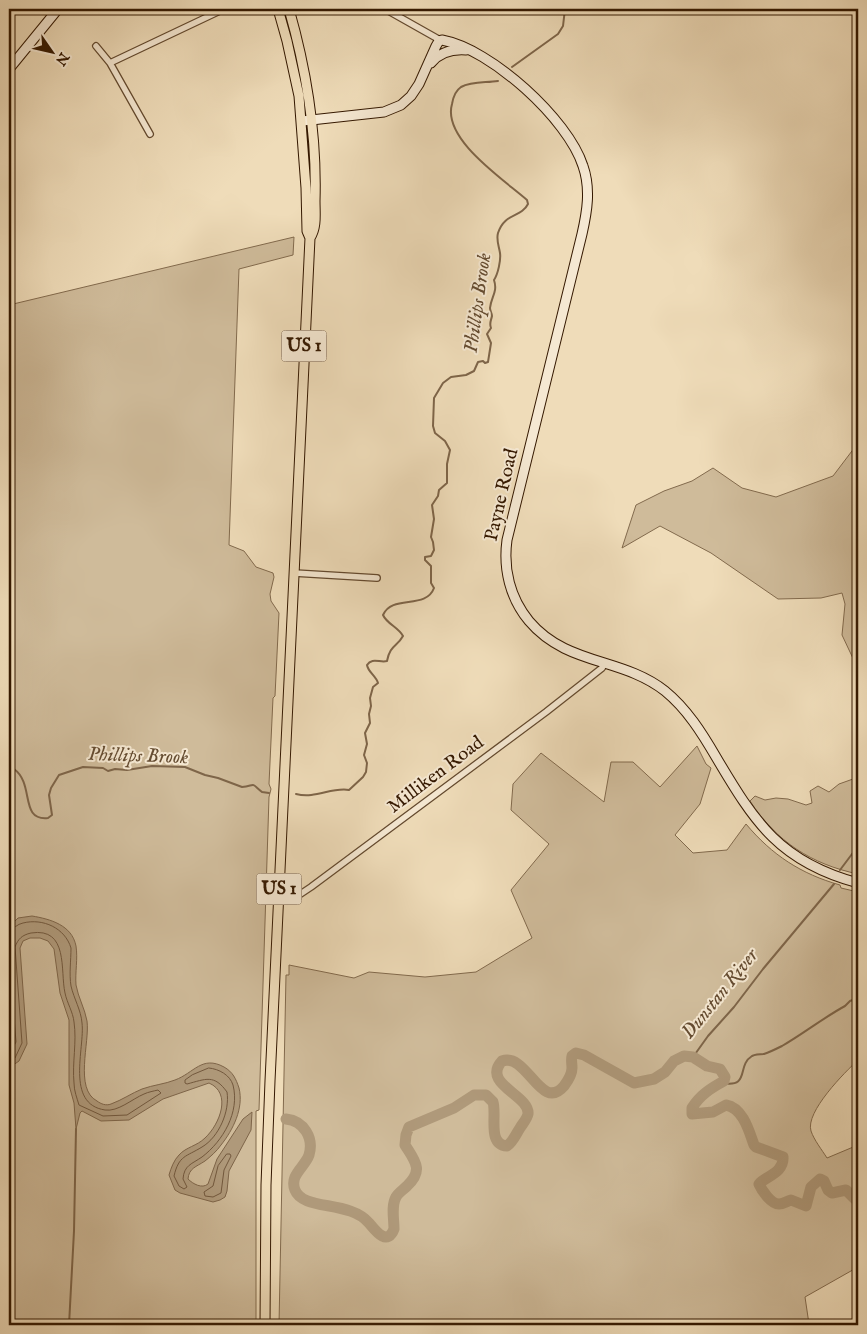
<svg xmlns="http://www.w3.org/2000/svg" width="867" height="1334" font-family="'IM FELL English',serif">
  <rect width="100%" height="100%" fill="#efdcb9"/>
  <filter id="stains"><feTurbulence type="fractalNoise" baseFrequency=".004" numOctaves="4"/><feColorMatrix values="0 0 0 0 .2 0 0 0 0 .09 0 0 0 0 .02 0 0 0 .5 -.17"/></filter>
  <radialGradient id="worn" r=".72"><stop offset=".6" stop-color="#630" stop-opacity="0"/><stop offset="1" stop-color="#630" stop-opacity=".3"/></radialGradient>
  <path fill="#cfbb9a" stroke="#826a4d" d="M 294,237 L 293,255 L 239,269 L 229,545 L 244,551 L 256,567 L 273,573 L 274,577 L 270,594 L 271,601 L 279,613 L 275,696 L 273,698 L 269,784 L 271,789 L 269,797 L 259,1110 L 256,1111 L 256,1325 L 9,1325 L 9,305 Z
    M 858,443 L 858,669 L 842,635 L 845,604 L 842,593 L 821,598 L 778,599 L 711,553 L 660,526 L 622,548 L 636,505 L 664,491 L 692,481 L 713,468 L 742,488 L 776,497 L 833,476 Z
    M 697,746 L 706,764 L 711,768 L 700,804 L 675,835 L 693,853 L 727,850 L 746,824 C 772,855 801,874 840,885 L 841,888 L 858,892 L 858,1060 C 845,1072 805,1112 811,1131 C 814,1140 822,1150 827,1158 L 858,1145 L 858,1267 L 805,1297 L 809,1324 L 813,1325 L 279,1325 L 286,975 L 289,975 L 289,965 L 354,978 L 369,972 L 425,977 L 476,972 L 532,938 L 511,890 L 549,844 L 511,810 L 513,784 L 541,753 L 604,802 L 611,762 L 633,762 L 660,787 Z
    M 858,774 L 858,874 C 811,864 777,842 750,801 L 755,796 L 765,800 L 776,798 L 788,799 L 806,805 L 812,803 L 810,791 L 818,786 L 829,792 L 839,784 L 853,779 Z"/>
  <path fill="#af997a" stroke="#7e6549" d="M 32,916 C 50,919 72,925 76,946 C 78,959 75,972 76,985 C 78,997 85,1009 87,1021 C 90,1042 74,1089 97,1101 C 101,1104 106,1106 111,1104 C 122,1100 132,1093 142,1089 C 153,1085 165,1084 175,1080 C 194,1073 202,1055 224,1067 C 233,1072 236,1079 239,1088 C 244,1108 233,1130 221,1145 C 217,1151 210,1157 205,1161 C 196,1167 189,1168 188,1179 C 193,1184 202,1189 208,1184 L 217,1159 L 243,1119 L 252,1112 L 251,1130 L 229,1171 L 227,1191 L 225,1197 L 220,1200 L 213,1202 L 180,1193 L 175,1190 L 169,1175 C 171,1168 174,1160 179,1155 C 186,1147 197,1146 205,1138 C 220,1124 232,1093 209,1083 L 163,1099 L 129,1120 L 101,1121 L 82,1111 L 80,1113 L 76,1129 L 74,1103 L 69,1085 L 69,1020 L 60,993 L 54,949 L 48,941 L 40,938 L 30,938 L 23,941 L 20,948 L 27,1044 L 19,1061 L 9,1068 L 9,927 L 18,918 Z"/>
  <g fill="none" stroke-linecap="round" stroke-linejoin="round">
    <path stroke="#72583d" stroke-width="1" d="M 9,930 C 14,929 17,924 23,923 C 43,918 65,928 71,948 C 71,960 69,974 71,986 C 74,999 81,1010 82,1023 C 85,1048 65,1104 105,1110 C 118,1112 132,1099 144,1094 C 148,1092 154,1091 158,1090 L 161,1093 L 127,1115 L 103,1116 L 79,1105 C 77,1098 74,1091 74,1083 C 72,1063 77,1042 74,1022 C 73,1012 67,1003 65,993 C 60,971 69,927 31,933 C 22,935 18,939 15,947 L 22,1043 L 15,1058 L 9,1062
      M 9,953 L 16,1042 L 9,1055
      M 209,1068 C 219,1069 230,1075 233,1085 C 240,1112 223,1141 202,1157 C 192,1164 184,1165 183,1179 L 187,1187 L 184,1189 L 179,1186 L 174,1176 C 179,1155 186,1157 202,1147 C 219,1137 230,1111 227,1092 C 214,1074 206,1079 187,1084 L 185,1083 L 185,1080 L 192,1075 Z
      M 227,1154 L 230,1154 L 231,1156 L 224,1170 L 221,1193 L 213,1197 L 205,1196 L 204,1192 L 213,1186 L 218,1166 Z"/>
    <path stroke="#7e6549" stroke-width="2" d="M 512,67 L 558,34 L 563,26 L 565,9
      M 9,771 L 14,769 C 35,784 19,821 48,818 L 52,815 L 49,795 L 51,788 L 59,775 L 83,767 L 103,768 L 108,771 L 115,769 L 127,770 L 152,766 L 185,767 L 205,775 L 218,778 L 242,787 C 257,785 250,782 262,792 L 269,793
      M 296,794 C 316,799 331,787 349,790 L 363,777 L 366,772 L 367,763 L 364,755 L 367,744 L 365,733 L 370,723 L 369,714 L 371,706 L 370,698 L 373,687 L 378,683 C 376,676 368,672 367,665 C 372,657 380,663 387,661 C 390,645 397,647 403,636 C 398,627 387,624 383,615 C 392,594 426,610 434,588 L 431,583 L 431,566 L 425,560 L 425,557 L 431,556 L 434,550 L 433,542 L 431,537 L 434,519 L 432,505 L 438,496 L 439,490 L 447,483 L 447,464 L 450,450 L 445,441 L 435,433 L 433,426 L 434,398 L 443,383 L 451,377 L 466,375 L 474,371 L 478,362 L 483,361 L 485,363 L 488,362 L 491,343 L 487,334 L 491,328 C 489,323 491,321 492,316 C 492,313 490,311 490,308 C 491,297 498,292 494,280 C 498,274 501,260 500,253 C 499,246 496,240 498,233 C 505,212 521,218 528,204 L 527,200 C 503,179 442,139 452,104 C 453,98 455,91 461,87 C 472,81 486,83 498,81
      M 840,870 L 858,846
      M 693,1057 L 708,1036 L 734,1007 L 763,969 L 834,884
      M 722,1083 C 751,1088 736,1066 752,1056 C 756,1054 760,1054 764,1054 C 770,1052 776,1049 782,1046 C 803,1034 823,1018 845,1006 L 850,1001 L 858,998
      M 69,1325 L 74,1231 L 76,1129"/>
    <path stroke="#af997a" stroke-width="11" d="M 286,1119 C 304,1121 314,1138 309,1155 C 305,1167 289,1175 295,1190 C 303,1211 350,1200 369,1223 C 375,1230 387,1247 394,1229 C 394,1219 391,1206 396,1197 C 398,1193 403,1190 407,1186 C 424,1170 415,1161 405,1145 L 406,1135 L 409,1127 L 454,1108 L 474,1095 L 486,1095 L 493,1102 C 497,1115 487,1145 507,1146 C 513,1142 516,1134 520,1128 C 523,1123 527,1119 528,1114 C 530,1095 481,1084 502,1061 C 527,1052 541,1113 564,1086 C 567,1082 572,1074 572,1068 C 572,1064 571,1060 572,1056 L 576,1053 L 584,1055 L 634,1083 L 654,1079 L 665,1072 L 674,1061 L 684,1056 L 693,1057 L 707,1066 L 720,1069 L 725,1077 L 724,1081 C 711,1088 700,1095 692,1108 L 692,1114 L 713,1112 L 726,1105 C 743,1108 749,1131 754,1145 L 756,1147 L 783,1157 C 784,1173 766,1176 759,1184 C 762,1191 771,1204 779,1204 C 784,1204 787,1201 791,1200 L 806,1206 L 811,1187 L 820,1179 L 824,1181 L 828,1190 L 832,1193 L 846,1190 L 855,1199 L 858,1200"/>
    <g stroke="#63492e" stroke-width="8">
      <path id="street" d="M 385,9 L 440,40
        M 96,46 L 110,63 L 150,134
        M 110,63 L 224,9
        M 294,573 L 377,578
        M 278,902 L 296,897 L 311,887 L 546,712 L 602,668 L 605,663"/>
    </g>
    <g stroke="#341800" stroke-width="11">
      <path id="secondary" d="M 431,63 C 440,52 452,49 466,50
        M 9,69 L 58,9
        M 302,121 L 384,112 L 401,105 L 411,96 L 419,84 L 436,46 L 439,41 L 442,40 C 491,49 568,119 583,166 C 591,189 587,212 582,234 L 507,540 C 503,569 510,598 529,621 C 567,666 622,657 665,691 C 687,709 702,733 716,757 C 755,823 780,862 858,883"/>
    </g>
    <g stroke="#341800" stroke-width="11">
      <path id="primary" d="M 289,9 C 307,72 317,136 315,201 C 315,214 317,227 310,238
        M 265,1325 L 266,1185 L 270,1081 L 310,238 L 307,231 L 306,188 L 299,96 L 287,41 L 278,9"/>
    </g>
    <use href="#street" stroke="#f5e8d2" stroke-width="5.5"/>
    <use href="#secondary" stroke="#f5e8d2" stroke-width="9"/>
    <use href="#primary" stroke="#efdcb9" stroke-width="9"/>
  </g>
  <g text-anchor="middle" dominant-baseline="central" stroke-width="4" stroke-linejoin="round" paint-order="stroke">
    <g fill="#f5e8d2" stroke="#6e563f" stroke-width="1">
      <rect x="281.5" y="330.5" width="45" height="31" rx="4"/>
      <rect x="256.5" y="873.5" width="45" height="31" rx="4"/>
    </g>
    <g font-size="18" font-weight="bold" fill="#341800">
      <text x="304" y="346">US 1</text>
      <text x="279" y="889">US 1</text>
    </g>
    <g font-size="19" fill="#341800" stroke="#f5e8d2">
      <text transform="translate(502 495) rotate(-77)">Payne Road</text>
      <text transform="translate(436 775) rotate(-37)">Milliken Road</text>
    </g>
    <g font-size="20" font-style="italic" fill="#654c31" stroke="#f5e8d2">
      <text transform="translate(478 303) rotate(-82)">Phillips Brook</text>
      <text transform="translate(138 756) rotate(2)">Phillips Brook</text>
      <text transform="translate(720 994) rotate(-51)">Dunstan River</text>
    </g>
  </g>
  <rect width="867" height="1334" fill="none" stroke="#efdcb9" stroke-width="30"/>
  <rect x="10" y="10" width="847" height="1314" fill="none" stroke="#341800" stroke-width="2.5"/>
  <rect x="15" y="15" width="837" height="1304" fill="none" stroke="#341800"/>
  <g transform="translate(52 52) rotate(124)" stroke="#f5e8d2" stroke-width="4" paint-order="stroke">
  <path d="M0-4L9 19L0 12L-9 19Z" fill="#341800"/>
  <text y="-8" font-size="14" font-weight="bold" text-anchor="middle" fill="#341800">N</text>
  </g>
  <rect width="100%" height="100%" filter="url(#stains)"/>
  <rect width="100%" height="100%" fill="url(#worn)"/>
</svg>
